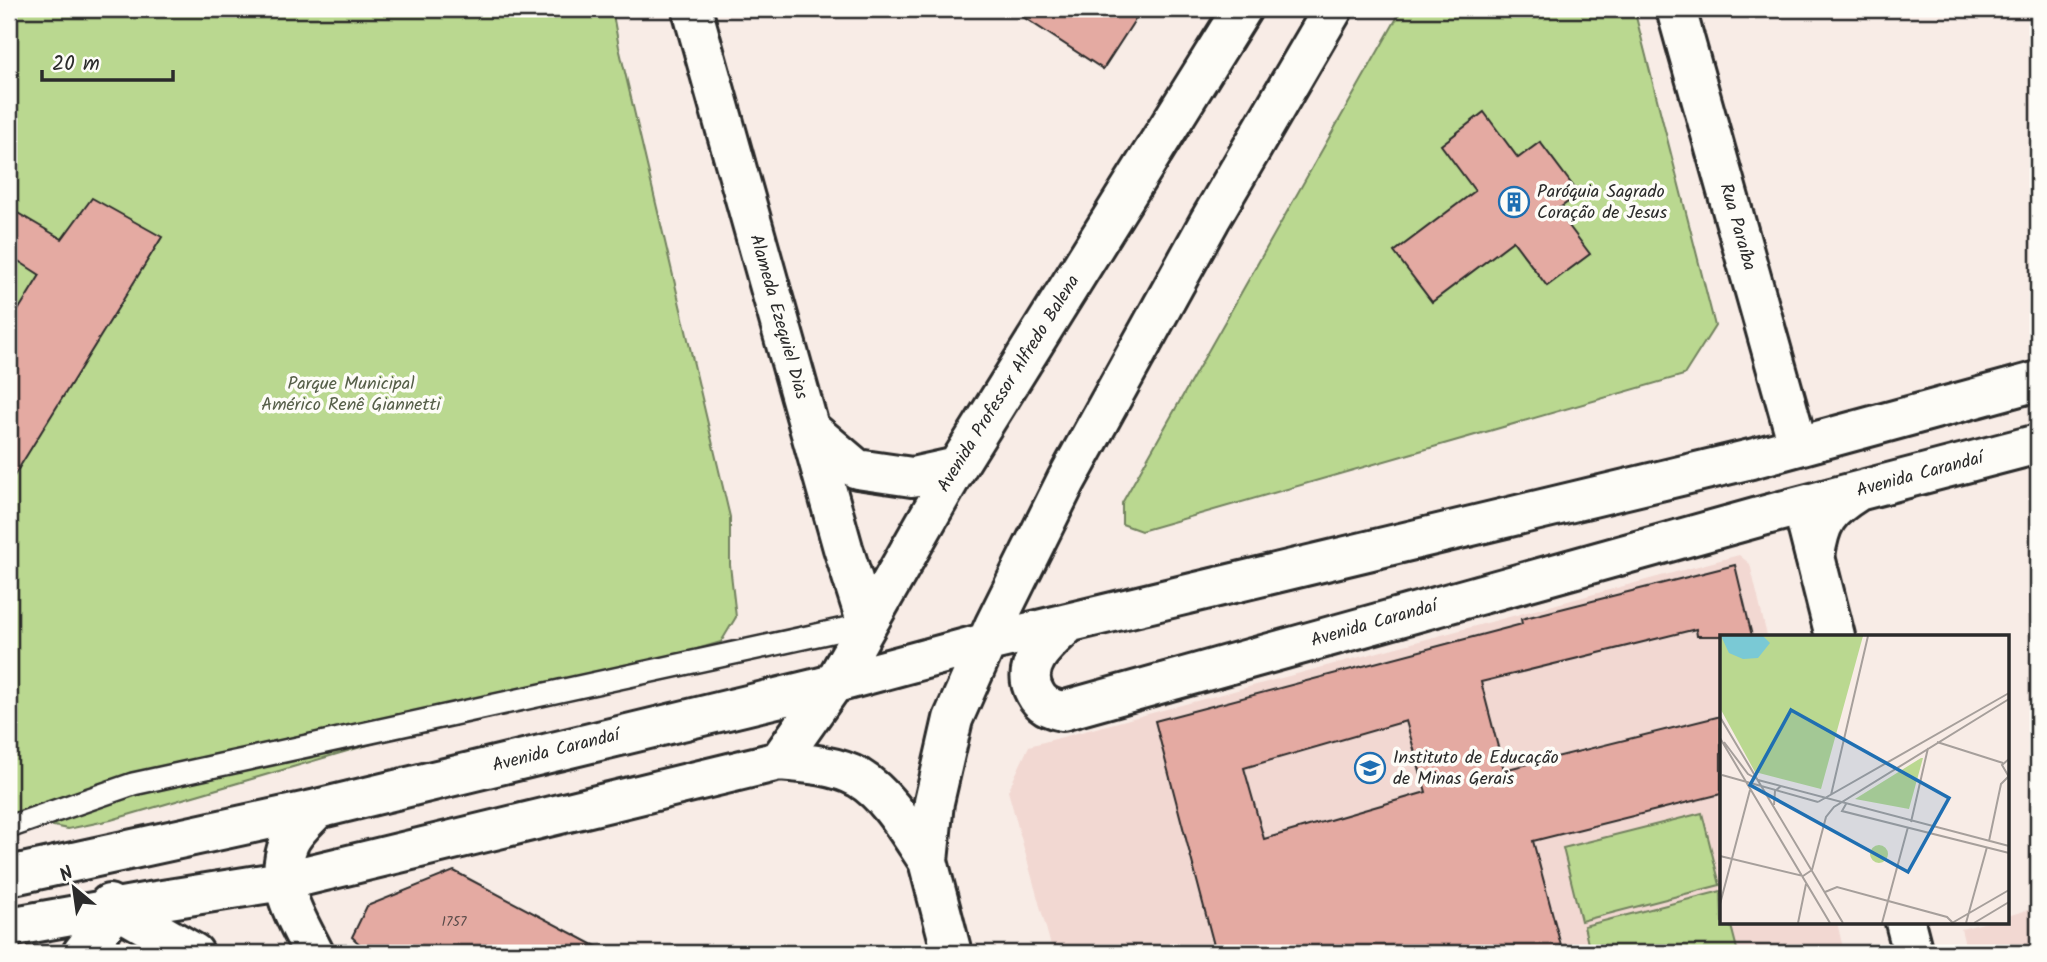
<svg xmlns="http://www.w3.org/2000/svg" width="2047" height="962" font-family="Kalam,sans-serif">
  <rect width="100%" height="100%" fill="#f8ece6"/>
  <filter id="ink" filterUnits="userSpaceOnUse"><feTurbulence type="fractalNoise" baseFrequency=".0143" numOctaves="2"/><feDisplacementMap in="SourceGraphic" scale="14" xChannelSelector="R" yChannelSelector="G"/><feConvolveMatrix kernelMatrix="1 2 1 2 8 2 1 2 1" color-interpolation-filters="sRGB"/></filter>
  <g filter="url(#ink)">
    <path fill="#f2d8d2" d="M 1739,555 L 1750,564 L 1767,636 L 1722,636 L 1722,922 L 1837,922 L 1844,953 L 1053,953 L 1008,791 L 1029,746 Z
      M 2038,907 L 2038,953 L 1967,953 L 1961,929 L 1987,922 L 2007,922 L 2007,916 Z"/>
    <path fill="#bad890" stroke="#72825e" stroke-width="2" d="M 9,9 L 612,9 L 619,47 L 730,517 L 730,565 L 736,617 L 721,642 L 111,820 L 68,829 L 9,817 Z
      M 1402,9 L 1634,9 L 1715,326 L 1684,375 L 1141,531 L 1122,524 L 1122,503 Z
      M 1702,813 L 1720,885 L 1581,921 L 1563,848 Z
      M 1721,891 L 1722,922 L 1730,922 L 1738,953 L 1590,953 L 1584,926 Z"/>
    <path fill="#e4aaa2" stroke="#2b2b2b" stroke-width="2" fill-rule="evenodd" d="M 1011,9 L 1142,9 L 1103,69 Z
      M 1484,112 L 1518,158 L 1540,142 L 1579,194 L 1557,210 L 1590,254 L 1547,286 L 1513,241 L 1432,302 L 1394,252 L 1475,191 L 1441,145 Z
      M 92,198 L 162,237 L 9,484 L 9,325 L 40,275 L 9,255 L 9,208 L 62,239 Z
      M 1735,565 L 1752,636 L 1697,636 L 1696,629 L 1481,682 L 1504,770 L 1721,716 L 1721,794 L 1533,841 L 1563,953 L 1216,953 L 1155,721 L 1522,624 L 1521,619 ZM 1406,721 L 1426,792 L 1264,839 L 1244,768 Z
      M 454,871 L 609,953 L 369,953 L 352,937 L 367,906 Z"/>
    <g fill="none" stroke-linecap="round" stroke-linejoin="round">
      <g stroke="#2b2b2b" stroke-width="26">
        <path id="lane" d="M 9,827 L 133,784 L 867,624"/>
      </g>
      <g stroke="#2b2b2b" stroke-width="44">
        <path id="street" d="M 1676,9 L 1798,445
          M 1807,525 L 1835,636
          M 1905,922 L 1913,953"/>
      </g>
      <g stroke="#2b2b2b" stroke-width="44">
        <path id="secondary" d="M 692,9 L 843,548 L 867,624
          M 810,429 L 857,469 L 912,477 L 957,467
          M 1815,556 C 1820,521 1827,511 1857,492
          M 1069,623 C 1050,641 1019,664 1035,693 C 1041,705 1050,708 1062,711 L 1766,515 L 2038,444
          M 779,761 L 834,683 L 957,467 L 1242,9
          M 9,876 L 317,809 L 814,689 L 988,642 L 1751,459 L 2038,381
          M 109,904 L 194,953
          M 9,927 L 150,902 L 283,881 L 779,761 C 805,763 836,765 859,778 C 889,796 909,833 928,861
          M 82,953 L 117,909
          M 314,953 C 297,919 272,883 289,843 C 294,831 308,819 317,809
          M 952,953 L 928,861 L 934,802 L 953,719 L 994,626 L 1066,481 L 1210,220 L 1333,9"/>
      </g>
      <use href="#lane" stroke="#fdfcf7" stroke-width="21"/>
      <use href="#street" stroke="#fdfcf7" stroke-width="38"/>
      <use href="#secondary" stroke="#fdfcf7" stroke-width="38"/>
    </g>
  </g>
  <defs>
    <g id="building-ring" transform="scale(1.575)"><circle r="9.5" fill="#fdfcf7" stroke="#1f6fb2" stroke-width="1.5"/><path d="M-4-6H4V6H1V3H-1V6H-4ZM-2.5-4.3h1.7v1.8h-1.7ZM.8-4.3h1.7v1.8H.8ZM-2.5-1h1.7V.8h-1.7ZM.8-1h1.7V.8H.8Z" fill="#1f6fb2"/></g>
    <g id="school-ring" transform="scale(1.575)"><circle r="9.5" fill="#fdfcf7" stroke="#1f6fb2" stroke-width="1.5"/><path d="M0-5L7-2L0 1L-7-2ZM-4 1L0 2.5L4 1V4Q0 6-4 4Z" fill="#1f6fb2"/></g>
  </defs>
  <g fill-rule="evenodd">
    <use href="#building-ring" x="1514" y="202"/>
    <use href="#school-ring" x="1370" y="768"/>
  </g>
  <g text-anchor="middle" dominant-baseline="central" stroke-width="7" stroke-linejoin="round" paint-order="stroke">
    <g font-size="14" fill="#594b49">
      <text x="454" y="922">1757</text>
    </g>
    <g font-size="18" fill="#2b2b2b" stroke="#fdfcf7" text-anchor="start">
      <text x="1537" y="192">Paróquia Sagrado<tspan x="1537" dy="21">Coração de Jesus</tspan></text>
      <text x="1393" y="758">Instituto de Educação<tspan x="1393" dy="21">de Minas Gerais</tspan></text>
    </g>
    <g font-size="18" fill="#2b2b2b" stroke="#fdfcf7">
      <text transform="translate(1737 227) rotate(74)">Rua Paraíba</text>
      <text transform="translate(778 317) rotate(74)">Alameda Ezequiel Dias</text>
      <text transform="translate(1009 384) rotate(-58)">Avenida Professor Alfredo Balena</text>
      <text transform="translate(1920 475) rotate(-15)">Avenida Carandaí</text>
      <text transform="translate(1374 624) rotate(-16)">Avenida Carandaí</text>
      <text transform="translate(556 751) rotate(-14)">Avenida Carandaí</text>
    </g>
    <g font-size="18" fill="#565f49" stroke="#fdfcf7">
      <text x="351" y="384">Parque Municipal<tspan x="351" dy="21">Américo Renê Giannetti</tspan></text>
    </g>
  </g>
  <g transform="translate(1720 635)">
    <rect width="289" height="289" fill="#f8ece6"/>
    <path d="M 0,1 L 143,1 L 101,154 L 35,137 L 0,73 ZM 203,123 L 189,174 L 135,164 L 201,123 ZM150 219a9 9 0 1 1 18 0a9 9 0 1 1-18 0Z" fill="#bad890"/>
    <path d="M 1,1 L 43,1 L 50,8 L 38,23 L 23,24 L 9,18 Z" fill="#7ac9d5"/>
    <path fill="none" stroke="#a69f9b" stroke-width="2" d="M 0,82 L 123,288M 0,103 L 110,288M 4,107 L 28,139 L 37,144M 217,107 L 283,128M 2,140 L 98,167M 289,142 L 282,130 L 289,124M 38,145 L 289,211M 111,160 L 148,1M 98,167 L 289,58M 126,169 L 122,176 L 289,218M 54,170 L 55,156 L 61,151M 191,187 L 208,113M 269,206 L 281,149 L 288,142M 0,221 L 83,241 L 92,235 L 106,182 L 114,172 L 289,64M 105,257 L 117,252 L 227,282 L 233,288M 0,269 L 30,155M 78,288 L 86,249M 162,288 L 188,192M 232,288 L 289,255M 246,288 L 267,212M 254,288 L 289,267"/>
    <path fill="#1f6fb2" fill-opacity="0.15" stroke="#1f6fb2" stroke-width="3.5" d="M 71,75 L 229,163 L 188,237 L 30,150 Z"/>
    <rect width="289" height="289" fill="none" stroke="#2b2b2b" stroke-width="3.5"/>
  </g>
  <rect width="2047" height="962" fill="none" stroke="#fdfcf7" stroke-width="35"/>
  <rect x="18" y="18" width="2012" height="927" fill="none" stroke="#2b2b2b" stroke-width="2.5" filter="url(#ink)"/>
  <g transform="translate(74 888) rotate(331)" stroke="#fdfcf7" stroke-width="5" paint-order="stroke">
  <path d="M0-5L12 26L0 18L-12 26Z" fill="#2b2b2b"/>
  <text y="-10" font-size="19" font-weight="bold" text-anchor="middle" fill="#2b2b2b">N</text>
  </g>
  <path d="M42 70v10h131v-10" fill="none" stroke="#2b2b2b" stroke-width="3.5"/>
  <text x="52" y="70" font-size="21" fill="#2b2b2b" stroke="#fdfcf7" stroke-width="5" paint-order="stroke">20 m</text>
</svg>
